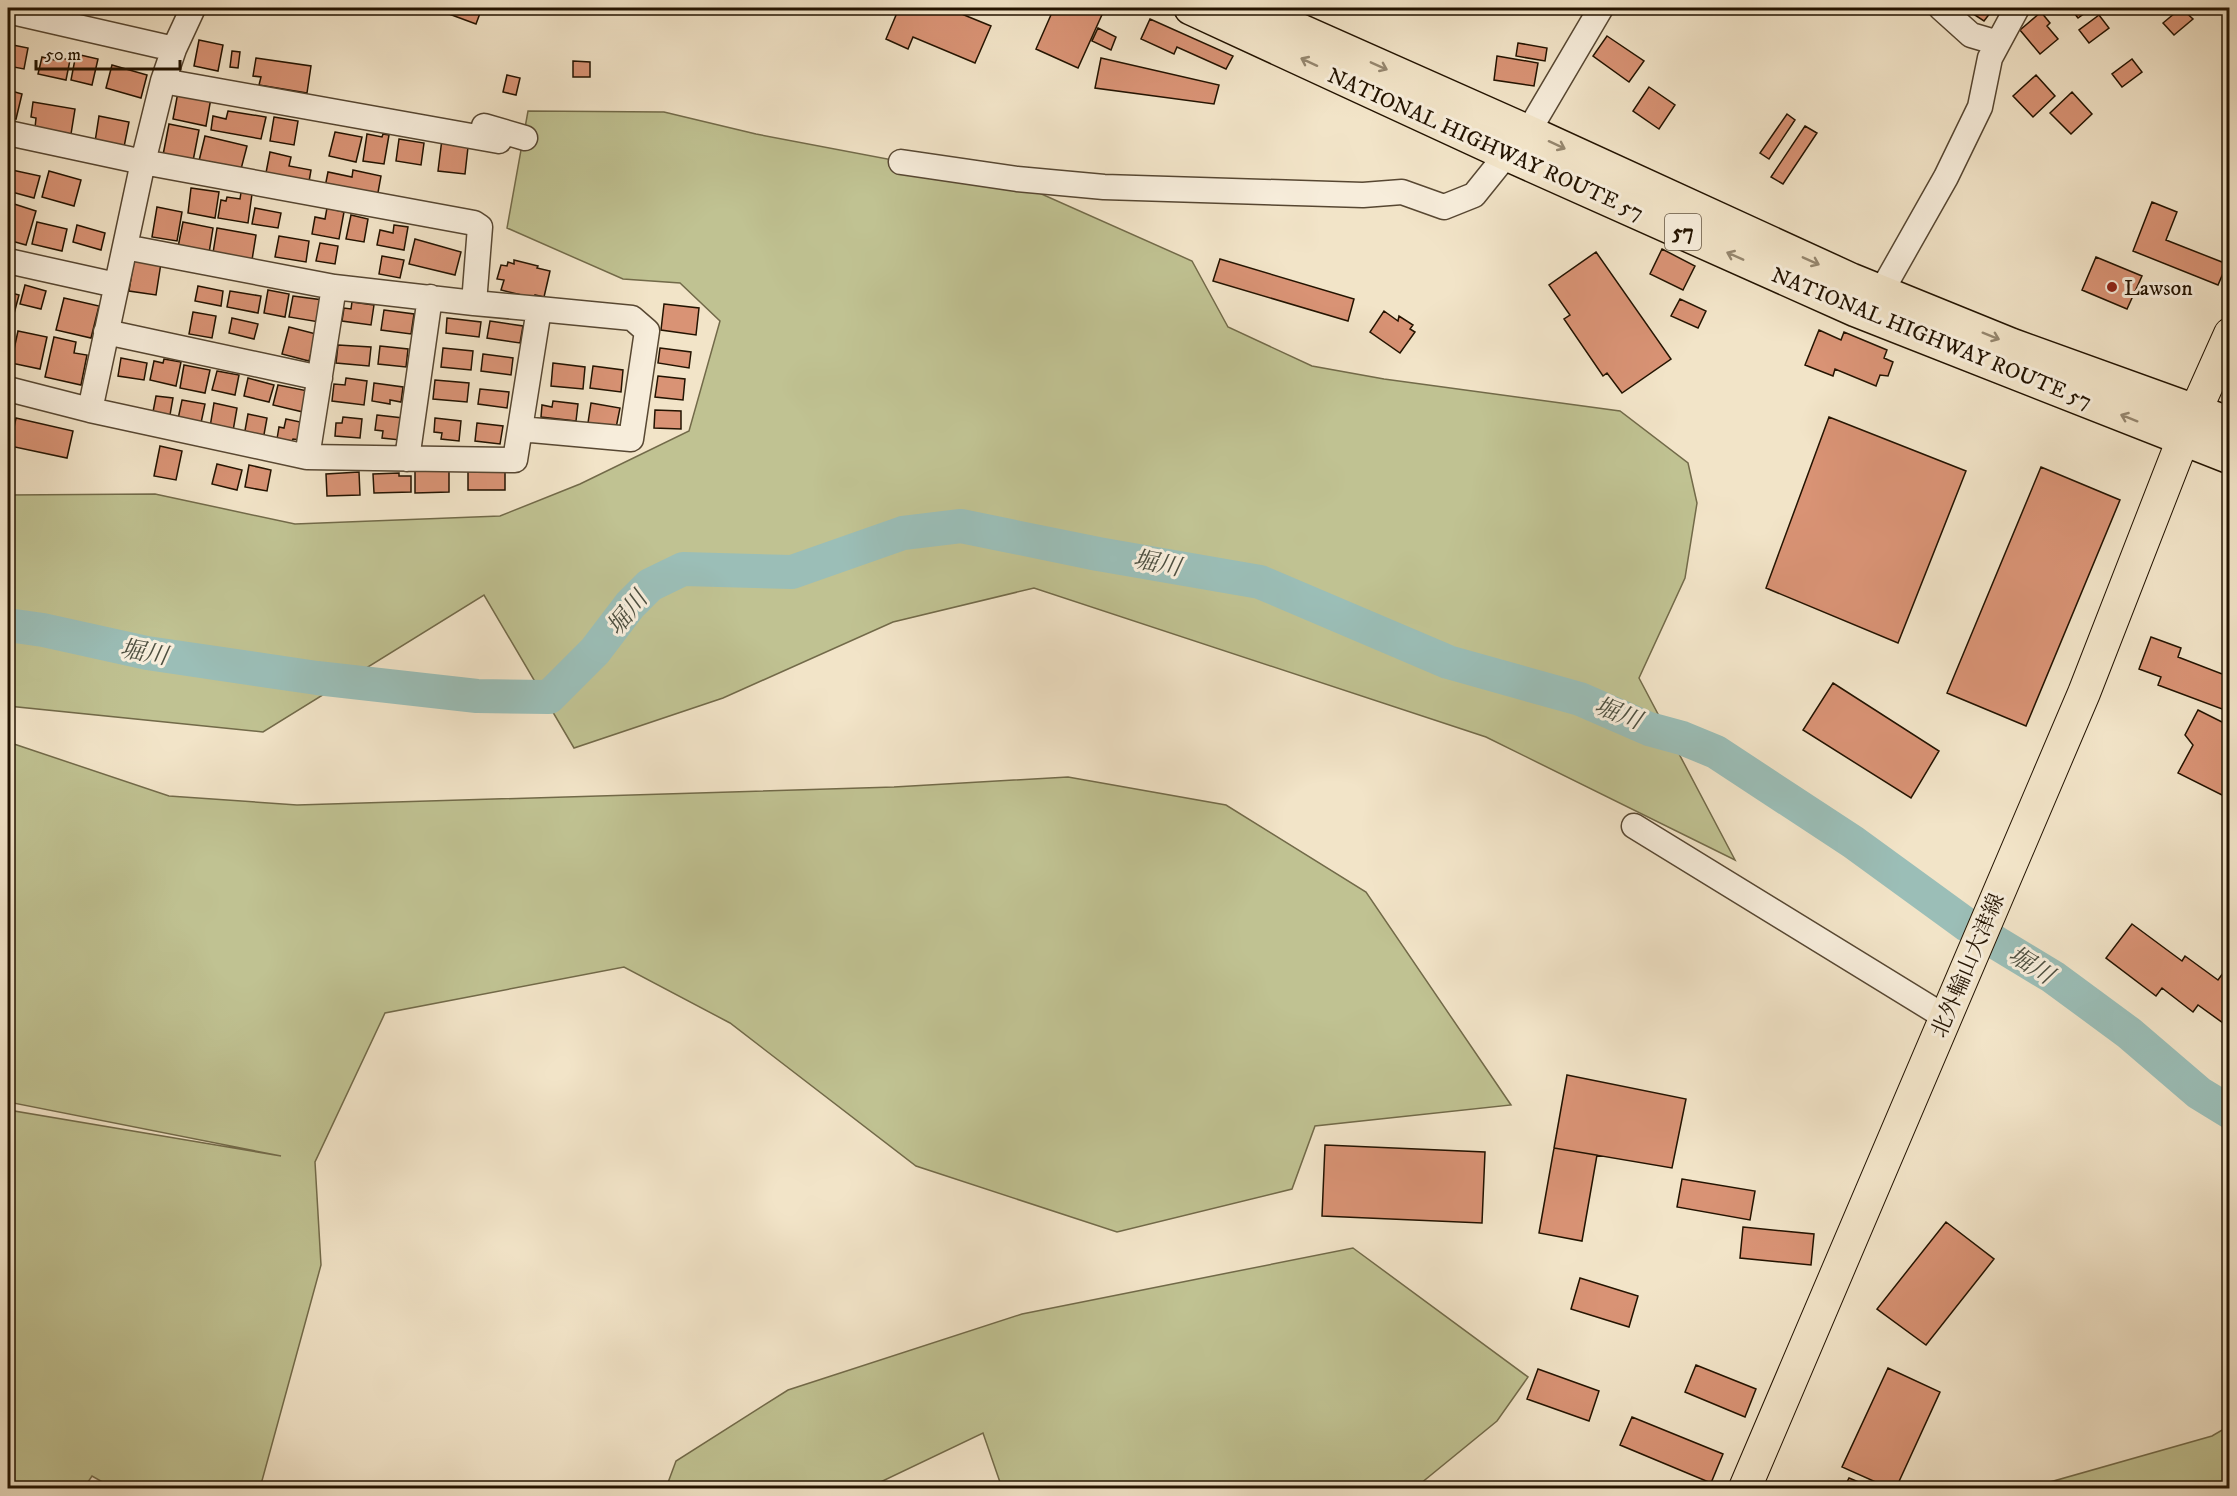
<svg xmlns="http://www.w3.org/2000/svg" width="2237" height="1496" font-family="'IM FELL DW Pica','Noto Serif JP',serif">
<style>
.green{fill:#c0c292;stroke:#726a49;stroke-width:1.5}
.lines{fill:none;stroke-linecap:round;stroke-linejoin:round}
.river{stroke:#9bbeb7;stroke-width:34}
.building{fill:#d99375;stroke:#231300;stroke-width:1.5}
.minor-casing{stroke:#574732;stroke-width:27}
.major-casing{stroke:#231300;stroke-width:34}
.highway-casing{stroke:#231300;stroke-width:36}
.minor{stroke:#f7eddb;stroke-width:24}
.major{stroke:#f2e4c8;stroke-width:32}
.highway{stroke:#f2e4c8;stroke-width:33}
.oneway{stroke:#95866e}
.poi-dot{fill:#8f2418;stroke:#f7eddb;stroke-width:2}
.labels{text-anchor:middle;stroke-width:6;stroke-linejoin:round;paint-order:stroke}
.shield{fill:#f7eddb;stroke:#635442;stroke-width:1.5}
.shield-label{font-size:21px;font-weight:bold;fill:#231300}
.street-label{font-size:22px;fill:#231300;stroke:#f7eddb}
.poi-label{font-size:22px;fill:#231300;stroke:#f7eddb;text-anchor:start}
.water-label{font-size:24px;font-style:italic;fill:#4d4f40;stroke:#f7eddb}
</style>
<rect width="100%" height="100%" fill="#f2e4c8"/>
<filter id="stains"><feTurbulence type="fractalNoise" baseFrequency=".00333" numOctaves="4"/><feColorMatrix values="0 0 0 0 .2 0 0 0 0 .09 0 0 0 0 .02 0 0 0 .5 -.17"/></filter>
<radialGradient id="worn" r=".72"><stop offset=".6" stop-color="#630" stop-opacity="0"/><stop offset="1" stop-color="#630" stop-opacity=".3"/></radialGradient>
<path class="green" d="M528 111 664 112 756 134 1019 184 1192 261 1228 327 1312 366 1384 379 1620 411 1688 463 1697 503 1685 578 1639 678 1735 860 1486 737 1034 588 893 622 723 698 574 748 484 595 263 732 8 706V495L155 494 295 524 500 516 580 484 689 431 720 321 680 283 623 279 507 228Z
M8 742 169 796 297 805 894 787 1068 777 1226 805 1366 892 1511 1105 1315 1126 1292 1189 1117 1232 916 1166 730 1023 624 967 385 1013 315 1162 321 1265 260 1488H113L92 1476 84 1488H8V1110L281 1156 8 1102Z
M1353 1248 1528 1377 1497 1421 1415 1488H1002L983 1433 868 1488H666L676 1461 788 1390 1022 1314Z
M2229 1426V1488H2029L2212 1436Z"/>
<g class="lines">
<path class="river" d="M8 625 43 630 147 653 317 678 477 696 549 697 595 651 630 605 650 585 683 569 792 572 903 533 961 526 1098 554 1260 582 1448 662 1580 699 1649 729 1682 738 1716 752 1853 842 1967 925 2053 977 2129 1033 2199 1093 2230 1112"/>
</g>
<path class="building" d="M451 8H482L476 24 449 14Z
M873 8H890L888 13Z
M899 8H947L991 26 975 63 913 37 908 49 886 39Z
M1054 8H1105L1078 68 1036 49Z
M1964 8H1994L1984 21Z
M2070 8H2092L2078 18Z
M2181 8 2193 19 2174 35 2163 23Z
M2041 12 2050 23 2047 26 2058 39 2040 54 2020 30Z
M2099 15 2109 28 2089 43 2079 30Z
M1150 19 1233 56 1226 69 1177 47 1174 54 1141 39Z
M1098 28 1116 37 1111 50 1092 41Z
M1607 36 1644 61 1629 82 1593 56Z
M199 40 223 45 218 71 194 66Z
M1518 43 1547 48 1545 61 1516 56Z
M8 44 28 48 24 69 8 66Z
M232 51 240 52 238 68 230 67Z
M76 54 98 59 92 85 71 80Z
M1497 56 1538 63 1534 86 1494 80Z
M42 57 55 60 56 57 70 60 66 80 38 74Z
M256 58 311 66 307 93 259 85 261 77 253 76Z
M1101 58 1219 85 1214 104 1095 88Z
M2132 59 2142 72 2122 87 2112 74Z
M573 61 590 62V77H573Z
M112 65 147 75 141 98 106 88Z
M507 75 520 78 516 95 503 92Z
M2036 75 2055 96 2033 117 2013 96Z
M1649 87 1675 105 1659 129 1633 111Z
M8 90 22 94 16 119 8 117Z
M178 92 211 98 206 126 173 119Z
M2072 92 2092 114 2071 134 2050 113Z
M33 102 75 109 71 134 35 128 36 118 31 117Z
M228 111 266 117 261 139 211 130 213 116 226 119Z
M1787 114 1795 120 1769 159 1760 153Z
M99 116 129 122 124 147 95 142Z
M274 117 298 121 294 145 270 141Z
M169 124 199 130 193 161 163 155Z
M1805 126 1817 133 1783 184 1771 177Z
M335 132 362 137 356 162 329 156Z
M367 134 382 137 383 134 389 135 384 164 363 161Z
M205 136 247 146 240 173 198 165Z
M399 139 424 143 421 165 396 161Z
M442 139 468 147 465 174 438 171Z
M270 152 291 157 289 166 311 170 308 187 265 178Z
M12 170 40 176 34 198 8 191Z
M353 170 381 176 377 198 325 187 328 172 352 177Z
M49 171 81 180 74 206 42 197Z
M242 186 253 187 248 223 218 218 221 200 226 201 227 197 240 199Z
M191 188 219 192 215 218 188 213Z
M8 202 36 211 26 245 8 240Z
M2152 202 2177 212 2166 240 2227 264 2218 285 2133 251Z
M157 207 182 212 177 241 152 237Z
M255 208 281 213 278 228 252 224Z
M327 208 344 212 339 239 312 234 315 217 325 219Z
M351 215 368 219 364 242 346 239Z
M37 222 67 229 62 251 32 244Z
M183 222 213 228 209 253 178 247Z
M77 225 105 233 101 250 73 242Z
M394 225 408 227 404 250 377 245 380 230 393 233Z
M217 228 256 235 252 260 213 253Z
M279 236 309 241 306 262 275 257Z
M415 239 461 252 455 275 409 264Z
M320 243 338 246 335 264 316 261Z
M1662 249 1695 266 1683 290 1650 274Z
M1596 252 1671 359 1622 393 1607 373 1603 376 1564 319 1570 315 1549 285Z
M382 256 404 260 400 278 379 274Z
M2096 257 2142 276 2127 309 2082 290Z
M134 259 161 263 156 295 129 291Z
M1220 259 1354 299 1348 321 1213 281Z
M514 260 538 266 537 268 550 271 544 297 535 295 534 298 501 290 504 280 497 279 501 265 507 266 508 262 514 264Z
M25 285 46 291 41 309 20 304Z
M198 286 223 291 221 306 195 301Z
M268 290 289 294 285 317 264 313Z
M230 291 261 296 258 313 227 307Z
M8 292 19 295 11 325 8 324Z
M293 296 323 300 319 322 289 317Z
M64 298 99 306 91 338 56 330Z
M1680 299 1706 311 1698 328 1671 316Z
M352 302 374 305 371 325 342 321 344 308 351 309Z
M664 304 699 308 696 335 661 330Z
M384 310 414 314 411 334 381 330Z
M1384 311 1398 321 1399 316 1413 325 1410 329 1415 332 1400 353 1370 332Z
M193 312 216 316 212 338 189 334Z
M232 318 258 324 254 339 229 333Z
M447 318 481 322 479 337 446 333Z
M490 321 523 326 520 343 487 338Z
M289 327 316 334 309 361 282 354Z
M1819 330 1841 340 1844 332 1887 350 1884 358 1893 362 1888 376 1880 375 1876 386 1835 369 1833 376 1805 365Z
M18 331 47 337 40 369 11 363Z
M54 337 76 342 74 353 87 355 81 385 45 377Z
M8 340 12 341 8 359Z
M338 345 371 347 369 366 336 363Z
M380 346 408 349 406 367 378 364Z
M443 348 473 351 471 370 441 367Z
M660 348 691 352 689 368 658 363Z
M483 354 513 358 511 375 481 371Z
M121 358 147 363 144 380 118 376Z
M164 359 181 362 176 386 150 380 154 361 163 363Z
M553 363 585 367 583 389 551 386Z
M184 365 210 370 205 393 180 388Z
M593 366 623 370 621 392 590 388Z
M217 371 239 375 235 395 212 390Z
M658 376 685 379 683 400 655 397Z
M248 378 274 385 269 402 244 396Z
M346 378 367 381 364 405 332 401 334 384 345 385Z
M435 380 469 383 467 402 433 399Z
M374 383 403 387 401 402 390 400V404L372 401Z
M278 385 308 391 303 412 273 405Z
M480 389 509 392 507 408 478 404Z
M156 396 173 398 170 415 153 412Z
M182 400 205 404 201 423 178 419Z
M553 401 578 404 576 421 541 417 542 405 552 407Z
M214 403 237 408 233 431 210 427Z
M591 403 620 408 616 428 588 423Z
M655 410 681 411V429L654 428Z
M248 414 267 418 263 440 244 436Z
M377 415 403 418 400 440 382 438 383 431 375 430Z
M343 417 362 419 360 438 335 436 336 423H342Z
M1829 417 1966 471 1898 643 1766 588Z
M16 418 73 431 67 458 10 446Z
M435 418 461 421 459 441 441 439 442 433 434 432Z
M286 419 305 423 301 440 293 439 292 441 277 439 279 427 284 428Z
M477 423 503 426 500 444 475 441Z
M160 446 182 451 176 480 154 476Z
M217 464 242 470 237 490 212 484Z
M249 465 271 470 267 491 245 487Z
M415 467H449V492L415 493Z
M2041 467 2120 500 2026 726 1947 693Z
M468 469 505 470V490H468Z
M359 472 360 495 327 496 326 474Z
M399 473V476H411V492L374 493 373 474Z
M2151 637 2181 648 2178 657 2230 677V712L2158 685 2161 677 2139 669Z
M1833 683 1939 751 1911 798 1803 730Z
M2198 710 2230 726V799L2178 773 2193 745 2185 735Z
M2132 924 2182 961 2185 956 2218 980 2223 973 2230 979V1028L2198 1005 2193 1012 2162 988 2156 996 2106 958Z
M1567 1075 1686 1099 1672 1168 1554 1148Z
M1325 1145 1485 1152 1482 1223 1322 1216Z
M1554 1148 1597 1155 1582 1241 1539 1233Z
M1682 1179 1755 1191 1750 1220 1677 1207Z
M1946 1222 1994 1259 1926 1345 1877 1309Z
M1743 1227 1814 1234 1811 1265 1740 1258Z
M1580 1278 1638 1296 1629 1327 1571 1309Z
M1696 1365 1756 1389 1745 1417 1685 1392Z
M1888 1368 1940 1392 1896 1488H1889L1842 1467Z
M1538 1369 1599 1391 1589 1421 1527 1399Z
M1632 1417 1723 1454 1711 1483 1620 1445Z
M1849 1478 1873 1488H1844Z
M1621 1483 1634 1488H1618Z"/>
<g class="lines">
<defs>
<path id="minor" d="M1941 8 1971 35 1998 43
M8 11 174 49
M163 81 499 141
M484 126 525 138
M8 133 143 162 474 223 480 227 474 303 334 287 307 457 90 410 8 389
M901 162 1017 179 1104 187 1363 195 1402 192 1444 207 1474 195 1507 154 1528 132 1601 8
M125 247 334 287
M8 261 116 285
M1881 292 1946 177 1980 107 1990 58 2017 8
M106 332 320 378
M90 410 143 162 163 81 174 49 193 8
M520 429 631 439 647 331 632 318 539 309
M307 457 515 460 539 309 474 303
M407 459 430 297
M1634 826 1945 1017"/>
<path id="major" d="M1745 1488 2084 693 2183 439 2230 334"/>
<path id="highway" d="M1191 8 1507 154 1856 310 2230 457
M1249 8 1528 132 1851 280 2011 345 2230 424"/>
</defs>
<use href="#minor" class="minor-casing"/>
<use href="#major" class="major-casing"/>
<use href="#highway" class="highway-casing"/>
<use href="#minor" class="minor"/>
<use href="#major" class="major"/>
<use href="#highway" class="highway"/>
</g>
<defs><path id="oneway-shaft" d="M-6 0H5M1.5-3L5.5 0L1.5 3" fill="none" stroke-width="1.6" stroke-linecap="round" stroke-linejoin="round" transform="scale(1.5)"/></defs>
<g class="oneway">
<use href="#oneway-shaft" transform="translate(1309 62) rotate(-155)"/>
<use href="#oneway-shaft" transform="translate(1379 66) rotate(24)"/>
<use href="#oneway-shaft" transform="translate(1557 145) rotate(25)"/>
<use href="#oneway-shaft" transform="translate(1735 256) rotate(-156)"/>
<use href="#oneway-shaft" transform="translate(1811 261) rotate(24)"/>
<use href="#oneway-shaft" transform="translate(1991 336) rotate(22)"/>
<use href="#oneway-shaft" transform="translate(2129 418) rotate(-158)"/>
</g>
<circle class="poi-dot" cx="2112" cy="287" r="6"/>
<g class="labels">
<rect class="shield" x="1665" y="214" width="36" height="36" rx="4.5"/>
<g class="shield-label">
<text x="1683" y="239">57</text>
</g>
<g class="street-label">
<text transform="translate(1486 143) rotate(24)" y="8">NATIONAL HIGHWAY ROUTE 57</text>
<text transform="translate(1932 337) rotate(22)" y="8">NATIONAL HIGHWAY ROUTE 57</text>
<text transform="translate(1967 965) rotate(-67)" y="8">北外輪山大津線</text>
</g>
<g class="poi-label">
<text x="2124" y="295">Lawson</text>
</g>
<g class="water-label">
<text transform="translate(1157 563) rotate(11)" y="8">堀川</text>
<text transform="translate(627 613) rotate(-51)" y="8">堀川</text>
<text transform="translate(144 652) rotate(10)" y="8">堀川</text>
<text transform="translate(1618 713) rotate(21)" y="8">堀川</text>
<text transform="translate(2031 965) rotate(32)" y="8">堀川</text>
</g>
</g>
<rect width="2237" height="1496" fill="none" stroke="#f2e4c8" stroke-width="30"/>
<rect x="9" y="9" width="2219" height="1478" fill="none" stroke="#231300" stroke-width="3"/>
<rect x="15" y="15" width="2207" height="1466" fill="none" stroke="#231300" stroke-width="1.5"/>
<path d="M36 60v9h144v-9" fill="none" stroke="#231300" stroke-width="3"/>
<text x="45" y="60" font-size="18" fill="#231300" stroke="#f7eddb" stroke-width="4.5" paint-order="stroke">50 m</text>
<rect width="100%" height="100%" filter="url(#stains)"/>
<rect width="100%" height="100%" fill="url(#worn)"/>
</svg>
